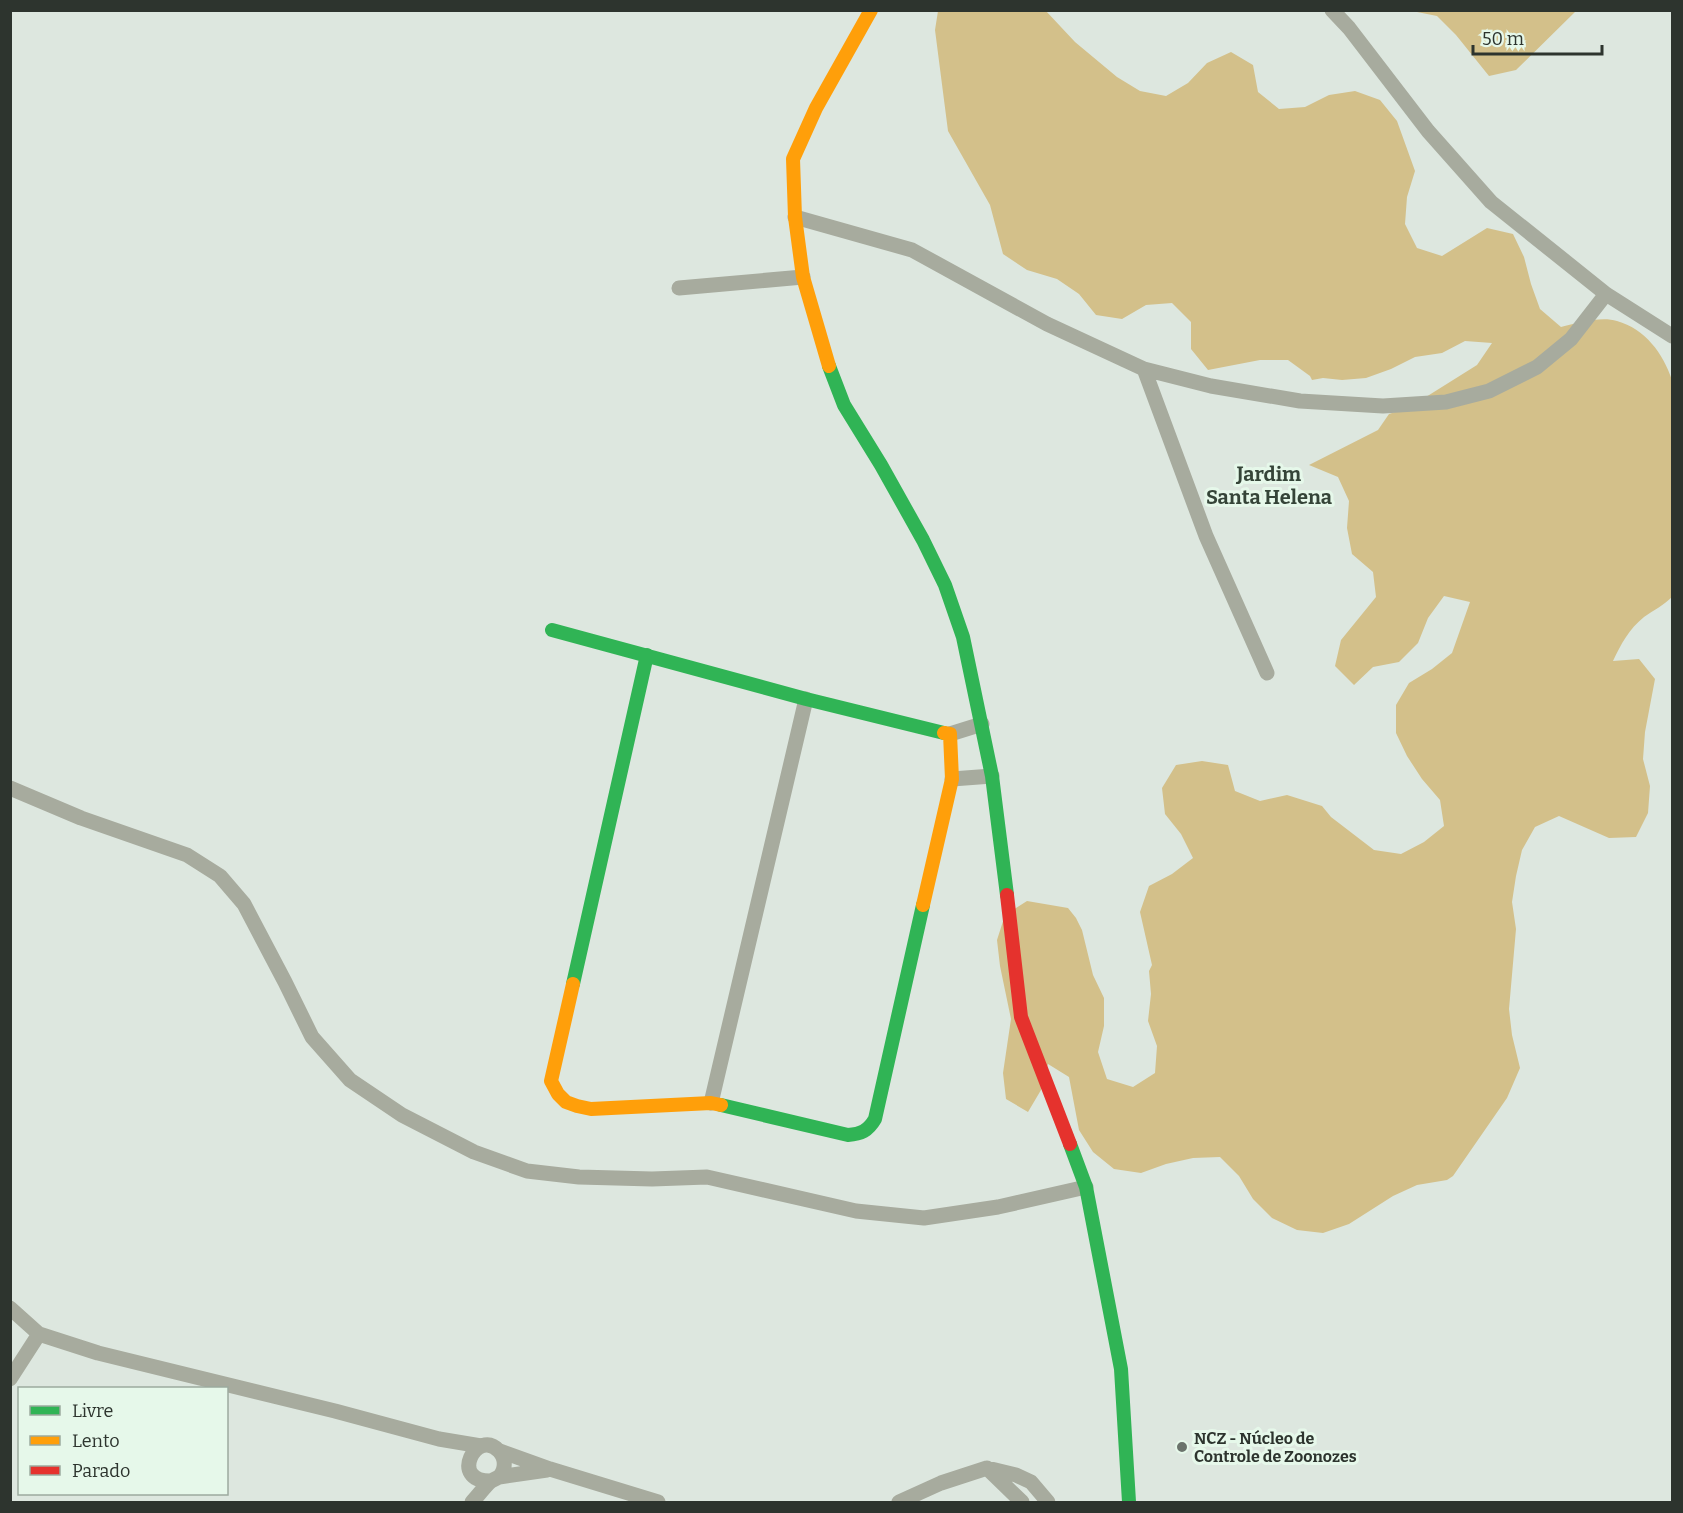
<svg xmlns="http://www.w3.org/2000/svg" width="1683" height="1513" font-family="Bitter,serif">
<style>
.forest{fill:#d3c08a}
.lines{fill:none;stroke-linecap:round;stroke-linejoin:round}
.street{stroke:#a7ab9e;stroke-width:15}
.fast{stroke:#30b455;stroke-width:14}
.slow{stroke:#ff9f0a;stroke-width:14}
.jam{stroke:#e5322d;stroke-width:14}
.poi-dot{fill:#6b736c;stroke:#e6f8ea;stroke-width:2}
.labels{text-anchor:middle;stroke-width:6;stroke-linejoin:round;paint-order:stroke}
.poi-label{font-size:16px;font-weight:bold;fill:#2d342e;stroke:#e6f8ea;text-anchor:start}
.quarter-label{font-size:20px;font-weight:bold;fill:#354438;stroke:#e6f8ea}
</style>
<rect width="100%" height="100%" fill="#dde7df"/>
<path class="forest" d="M938 11H1046L1075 42 1117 77 1140 91 1166 96 1188 83 1207 63 1231 52 1253 65 1258 92 1279 109 1305 107 1329 95 1355 91 1380 100 1397 121 1415 171 1407 197 1405 224 1417 248 1442 256 1487 228 1513 234 1524 257 1531 284 1540 309 1561 327C1577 323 1601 316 1617 321 1645 329 1663 353 1672 380V597C1664 605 1654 610 1644 617 1629 629 1621 644 1613 661L1639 659 1655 679 1645 732 1643 759 1650 786 1648 813 1636 837 1609 838 1559 816 1535 827 1522 850 1516 876 1512 902 1516 929 1509 1009 1512 1035 1520 1068 1507 1098 1453 1176 1447 1180 1417 1185 1393 1196 1349 1224 1323 1233 1297 1230 1272 1218 1253 1199 1239 1176 1220 1157 1193 1158 1166 1164 1141 1173 1114 1169 1093 1152 1079 1130 1069 1077 1048 1064 1041 1090 1028 1112 1006 1099 1003 1073 1011 1019 1000 966 997 940 1005 915 1027 901 1068 908 1076 918 1082 930 1093 975 1104 998V1026L1098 1052 1107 1079 1133 1087 1155 1073 1157 1046 1148 1021 1151 994 1149 971 1152 965 1140 912 1149 886 1172 874 1193 858 1181 834 1165 814 1162 788 1176 765 1202 761 1228 765 1235 791 1260 801 1287 795 1322 806 1331 817 1374 850 1401 854 1424 842 1444 826 1440 800 1422 779 1407 756 1396 733V705L1409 683 1432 669 1452 653 1470 602 1444 596 1428 618 1418 643 1399 662 1373 667 1354 685 1335 666 1341 640 1376 597 1373 572 1352 554 1347 528 1349 501 1338 477 1309 465 1378 430 1389 414 1410 407 1477 365 1492 343 1465 341 1442 353 1415 357 1391 369 1366 378 1342 380 1323 378 1312 380 1310 376 1288 360H1260L1208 370 1191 349V322L1172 303 1146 305 1122 319 1096 315 1079 294 1057 279 1027 270 1003 254 990 205 948 131 935 30Z
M1412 11H1576L1516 70 1489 76 1456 35 1437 16Z"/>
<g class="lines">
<path class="street" d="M1332 10 1349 28 1428 131 1491 202 1606 294 1672 336
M795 217 912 250 1047 324 1144 369 1211 386 1300 401 1383 406 1446 402 1489 391 1537 367 1571 339 1606 294
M679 288 803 277
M1144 369 1206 536 1267 673
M950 734 982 724
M952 779 992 776
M10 788 81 818 187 855 220 876 244 904 285 982 312 1037 350 1080 402 1115 474 1152 527 1171 579 1177 652 1179 707 1177 856 1211 924 1218 998 1207 1086 1187
M711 1103 806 699
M10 1308 39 1334 98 1353 335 1411 439 1439 481 1446
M10 1379 39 1334
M500 1451 550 1469 658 1502
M987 1468 1022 1502
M499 1477 547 1470
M472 1502C478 1496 484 1487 491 1481 491 1481 499 1477 499 1477 506 1470 506 1458 499 1451 477 1427 448 1482 491 1481
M899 1502 941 1483 987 1468 1016 1475 1031 1482 1048 1502"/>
<path class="fast" d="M829 366 844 405 881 465 923 540 945 585 963 637 992 776 1007 895
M552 630 806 699 944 733
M573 984 647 655
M721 1105 848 1135C861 1134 868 1131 875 1119L923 905
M1070 1144 1086 1187 1121 1369 1129 1502"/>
<path class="slow" d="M829 366 803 277 795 217 793 159 816 108 871 10
M923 905 952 779 950 734 944 733
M573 984 551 1081 558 1094 566 1102 577 1106 591 1109 711 1103 721 1105"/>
<path class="jam" d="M1007 895 1021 1017 1070 1144"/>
</g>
<circle class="poi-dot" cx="1182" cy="1447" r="6"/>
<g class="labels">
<g class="poi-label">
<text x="1194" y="1444">NCZ - Núcleo de<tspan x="1194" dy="18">Controle de Zoonozes</tspan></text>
</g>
<g class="quarter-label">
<text x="1269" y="481">Jardim<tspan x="1269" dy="23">Santa Helena</tspan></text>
</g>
</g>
<rect width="1683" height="1513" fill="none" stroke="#2d342e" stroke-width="24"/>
<rect x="18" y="1387" width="210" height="108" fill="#e6f8ea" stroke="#9caa9f" stroke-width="1.5"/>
<rect x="30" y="1406" width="30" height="9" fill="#30b455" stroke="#9caa9f" stroke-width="1.5"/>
<text x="72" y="1417" font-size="18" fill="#2d342e">Livre</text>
<rect x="30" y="1436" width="30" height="9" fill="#ff9f0a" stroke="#9caa9f" stroke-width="1.5"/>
<text x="72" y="1447" font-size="18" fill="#2d342e">Lento</text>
<rect x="30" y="1466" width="30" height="9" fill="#e5322d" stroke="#9caa9f" stroke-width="1.5"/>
<text x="72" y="1477" font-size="18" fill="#2d342e">Parado</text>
<path d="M1473 45v9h129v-9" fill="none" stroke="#2d342e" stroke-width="3"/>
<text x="1482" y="45" font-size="18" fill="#2d342e" stroke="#e6f8ea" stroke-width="4.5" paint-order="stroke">50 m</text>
</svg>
